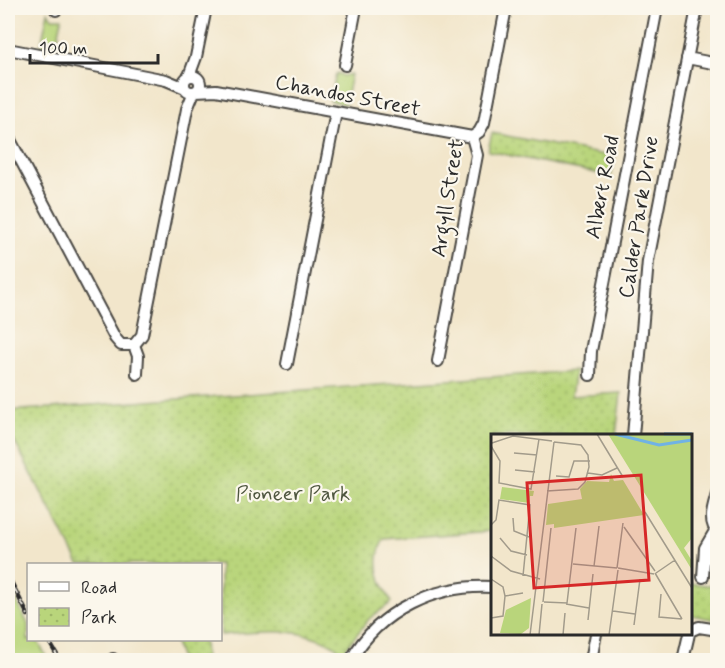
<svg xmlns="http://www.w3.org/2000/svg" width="725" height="668" font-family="Mynerve,sans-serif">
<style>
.green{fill:#b9d57b;stroke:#728053;stroke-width:1.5}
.park{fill:url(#park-dots);stroke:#728053;stroke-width:1.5}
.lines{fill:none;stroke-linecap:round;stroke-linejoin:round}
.minor-casing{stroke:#494743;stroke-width:14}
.minor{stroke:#fff;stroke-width:10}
.rail-casing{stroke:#2b2b2b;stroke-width:4.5}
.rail{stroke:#fbf7ec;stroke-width:2;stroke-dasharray:7;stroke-linecap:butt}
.labels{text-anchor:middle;stroke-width:4.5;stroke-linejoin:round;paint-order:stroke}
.street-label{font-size:21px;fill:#2b2b2b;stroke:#fbf7ec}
.park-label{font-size:21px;fill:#4e563f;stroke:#fbf7ec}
.inset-river{fill:none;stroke:#70b2e5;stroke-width:3}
.inset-road{fill:none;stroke:#a29b8b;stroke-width:1.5}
.view{fill:#d62828;fill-opacity:0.15;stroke:#d62828;stroke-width:3}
.inset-edge{fill:none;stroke:#2b2b2b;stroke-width:3}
</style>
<defs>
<pattern id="park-dots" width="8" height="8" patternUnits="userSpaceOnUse" patternTransform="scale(1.5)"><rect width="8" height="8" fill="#b9d57b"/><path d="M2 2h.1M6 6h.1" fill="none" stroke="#9fb76a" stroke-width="1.8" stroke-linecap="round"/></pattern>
</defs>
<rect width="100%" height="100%" fill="#fbf7ec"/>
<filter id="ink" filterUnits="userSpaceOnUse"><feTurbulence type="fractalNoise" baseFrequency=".0167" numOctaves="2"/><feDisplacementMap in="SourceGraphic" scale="12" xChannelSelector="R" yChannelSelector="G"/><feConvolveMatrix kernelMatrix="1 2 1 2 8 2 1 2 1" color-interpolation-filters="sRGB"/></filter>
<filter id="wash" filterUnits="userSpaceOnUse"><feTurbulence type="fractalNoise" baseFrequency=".008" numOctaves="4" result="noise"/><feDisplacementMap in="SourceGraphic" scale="24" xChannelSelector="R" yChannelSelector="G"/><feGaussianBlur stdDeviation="1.35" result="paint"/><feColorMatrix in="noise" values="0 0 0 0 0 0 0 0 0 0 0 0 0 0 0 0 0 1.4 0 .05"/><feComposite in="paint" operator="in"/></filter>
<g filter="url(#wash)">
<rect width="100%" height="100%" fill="#f2e6cb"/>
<path class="green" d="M48 12 52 18H62L56 48 41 45Z
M338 73 343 76 351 74 345 104 330 101 336 74Z
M8 584 28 624V640H37L48 660H8Z"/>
<path class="park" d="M492 133 615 157 611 176 488 151Z
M575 371 571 396 621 393 616 435 492 436V531L384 539C372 560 379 583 392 602L369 619 343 652C308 624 262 632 221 635L220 564H79L8 429V411Z
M717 538V620L691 615 690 583 715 586 708 562 710 544Z
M174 640H204L205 660H181Z"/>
</g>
<g filter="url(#ink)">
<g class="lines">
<defs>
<path id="minor" d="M56 10V8
M8 49 166 80 185 88
M687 58 718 64
M345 65 356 8
M189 76 196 57 206 8
M184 84a8 8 0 1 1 16 0a8 8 0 1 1-16 0Z
M196 91 216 90 472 137
M8 136 115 338 121 345H134
M472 137 479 132 484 123 506 8
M134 345 142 335 187 109 194 92
M134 345 138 356 137 374
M438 361 477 155 472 137
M287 364 336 112
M590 375 591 351 657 8
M633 436 648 261 697 8
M718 490C715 504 706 521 718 532
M703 577 705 548 715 531
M690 631 699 627 718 630
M113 659 114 660
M351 660C379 610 436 584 492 587
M591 660 596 634
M683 660 689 634"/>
</defs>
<use href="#minor" class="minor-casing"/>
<use href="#minor" class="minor"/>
<defs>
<path id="rail" d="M8 576 28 615
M48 640 60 660"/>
</defs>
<use href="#rail" class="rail-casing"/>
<use href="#rail" class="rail"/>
</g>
</g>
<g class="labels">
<g class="street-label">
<text transform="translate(348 95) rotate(11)" y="7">Chandos Street</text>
<text transform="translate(602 187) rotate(-79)" y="7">Albert Road</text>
<text transform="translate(447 198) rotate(-81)" y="7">Argyll Street</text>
<text transform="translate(638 217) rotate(-81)" y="7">Calder Park Drive</text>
</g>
<g class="park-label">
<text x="293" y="500">Pioneer Park</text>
</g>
</g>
<g transform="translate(491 434)">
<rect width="201" height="201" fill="#f2e6cb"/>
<path d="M117 0H201V104L193 114 201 127V136Z" fill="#b9d57b"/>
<path d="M120 40 123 47 132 46 153 81 63 94V90L55 91 57 70 91 65 89 55 96 47 118 48ZM11 53 43 57 42 62H39L38 69 9 65ZM40 164 38 194 30 200 9 199 15 176Z" fill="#b9d57b"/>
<path class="inset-river" d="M124 0 168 11 201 6M173 0H201"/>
<path class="inset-road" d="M106 0 132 43M1 9 22 2 61 7M0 12 9 27 8 49 40 55 48 5M23 19 46 21M24 36 44 38M97 39 111 41 126 34M65 42 78 43 83 27H99M56 57 87 55 94 48 98 33 97 21 90 11 63 8M154 78 201 154M22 84 23 97 38 103M0 91 5 86 8 66 39 71 32 142M133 93 164 137M9 104 20 117 36 121M0 122 20 137 49 145M82 130 126 134M103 132 108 92M126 134 132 89M127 134 163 140M164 139 191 185M165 139 184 126M0 145 12 153 14 162 12 182 0 184M170 160 168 183 191 185M14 162 32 159M52 168 60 94M53 168 76 169 85 94M75 170 98 174M122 177 144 180M97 186 102 140M143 191 149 145M39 201 63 8M48 201 51 170M72 201 74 179M118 201 127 136"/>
<path class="view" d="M150 41 158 146 43 154 36 49Z"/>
<rect width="201" height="201" class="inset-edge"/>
</g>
<rect width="725" height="668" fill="none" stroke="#fbf7ec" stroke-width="30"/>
<rect x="27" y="563" width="195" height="78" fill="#fbf7ec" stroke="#a8a59f" stroke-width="1.5"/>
<rect x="39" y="582" width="30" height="9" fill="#ffffff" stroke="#a8a59f" stroke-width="1.5"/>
<text x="81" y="593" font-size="18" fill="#2b2b2b">Road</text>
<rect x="39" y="608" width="30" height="18" fill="url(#park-dots)" stroke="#a8a59f" stroke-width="1.5"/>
<text x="81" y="623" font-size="18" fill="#2b2b2b">Park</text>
<path d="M30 54v9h128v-9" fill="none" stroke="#2b2b2b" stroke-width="3"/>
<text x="39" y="54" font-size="18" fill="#2b2b2b" stroke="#fbf7ec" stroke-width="4.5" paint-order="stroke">100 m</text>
</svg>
